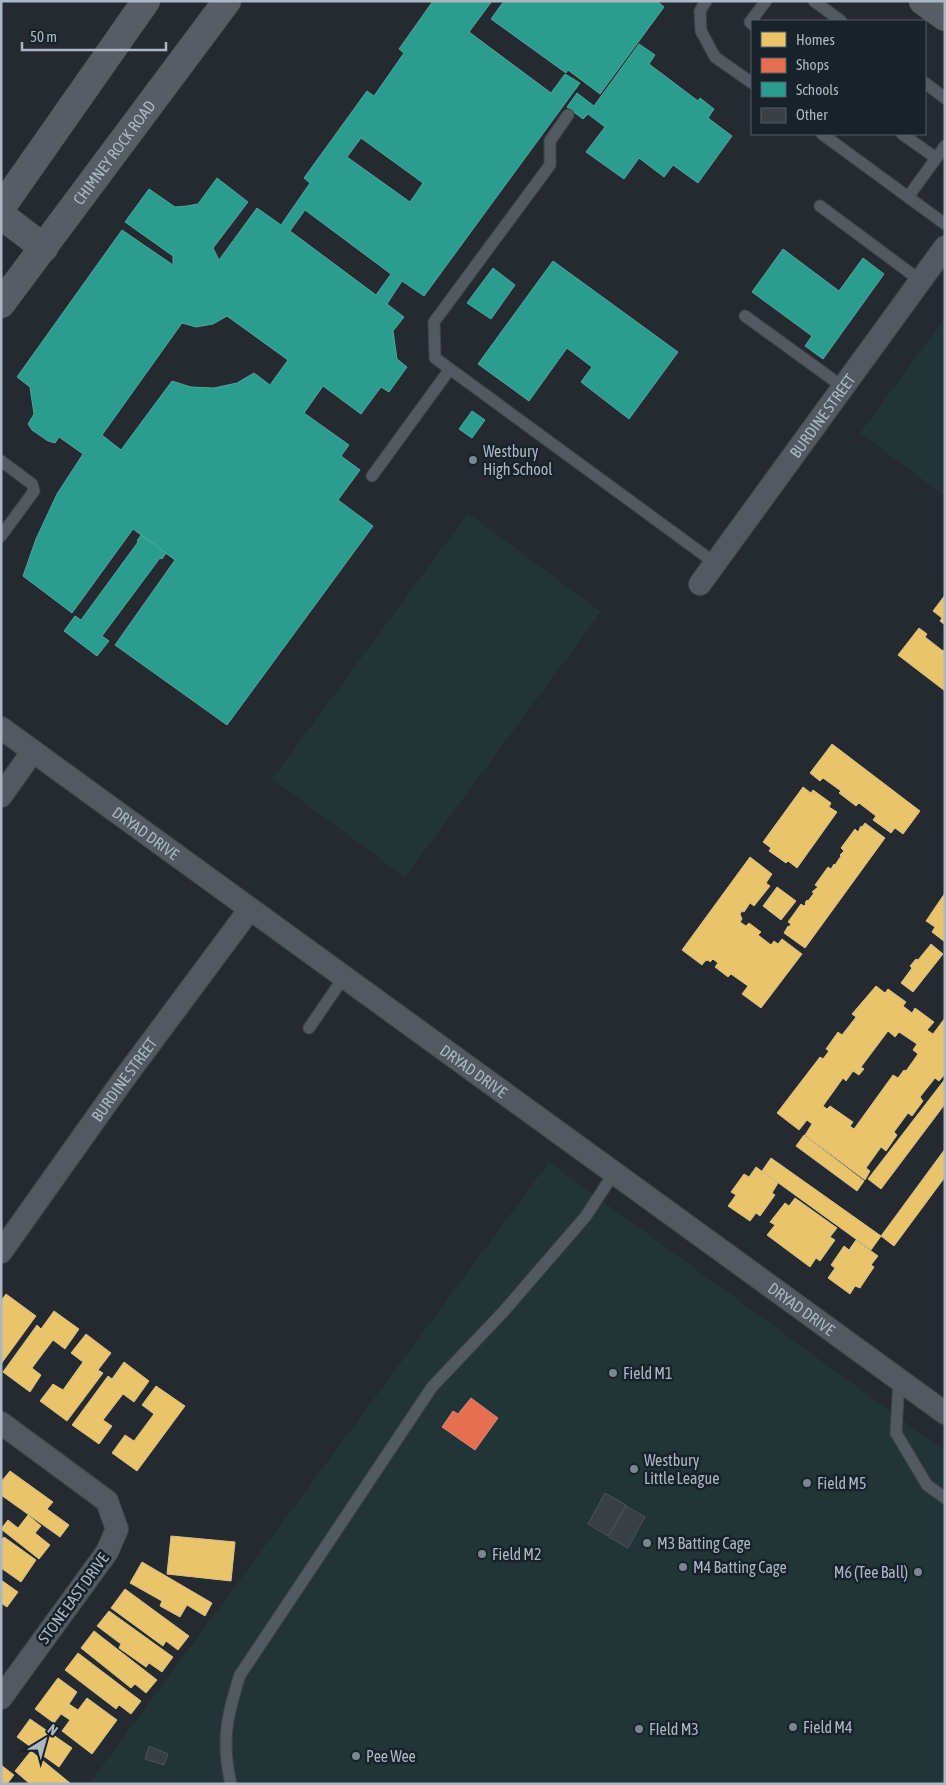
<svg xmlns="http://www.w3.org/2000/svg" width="946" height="1785" font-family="'Asap Condensed',sans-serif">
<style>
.green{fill:#213536}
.homes{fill:#e9c46a;stroke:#d6c085;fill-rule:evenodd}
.shops{fill:#e76f51;stroke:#d58574}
.schools{fill:#2a9d8f;stroke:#51a59f;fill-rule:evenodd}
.building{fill:#393f44;stroke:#4b5259}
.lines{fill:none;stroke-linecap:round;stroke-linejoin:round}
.lane-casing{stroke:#40454a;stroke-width:13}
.street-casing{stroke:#40454a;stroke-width:24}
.secondary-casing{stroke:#40454a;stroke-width:29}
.lane{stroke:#525960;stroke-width:11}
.street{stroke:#525960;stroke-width:22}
.secondary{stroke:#575d64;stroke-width:28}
.poi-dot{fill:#7c8690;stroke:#17222b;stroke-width:2}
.labels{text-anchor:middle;stroke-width:5;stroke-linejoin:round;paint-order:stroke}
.street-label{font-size:16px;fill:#abb8c4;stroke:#17222b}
.poi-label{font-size:16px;fill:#abb8c4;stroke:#17222b;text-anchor:start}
</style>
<rect width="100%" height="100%" fill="#242a30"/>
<path class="green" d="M945 318V496L860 433Z
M468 513 601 612 405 877 272 779Z
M549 1162 945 1451V1784H89Z"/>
<path class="homes" d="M945 595V625L940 621 942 618 933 611Z
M919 628 927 634 925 637 943 651 945 649V691L898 655Z
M832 744 920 811 903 834 895 828 891 833 873 820 876 816 859 803 856 806 839 793 841 791 823 778 820 781 810 773Z
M803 787 811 793 813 790 831 803 829 807 837 812 797 868 788 861 786 863 769 851 771 848 763 842Z
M865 823 885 838 805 948 784 933 788 926 789 927 791 924 788 922 801 904 804 906 806 904 805 903 807 900 808 901 814 893 812 892 818 887 815 885 828 867 831 869 834 864 835 865 841 856 840 855 844 851 841 848 855 829 858 832 861 826 862 827Z
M750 857 772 874 766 883 770 886 754 906 750 903 744 912 742 911 740 914 742 919 740 922 746 926 749 923 761 932 758 935 771 945 774 941 778 944 782 939 802 954 761 1008 742 994 748 986 731 974 728 977 715 967 718 963 713 959 710 962 708 960 705 961 702 965 682 950Z
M777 887 796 901 781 920 763 906Z
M945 893V942L932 932 935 927 926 921Z
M931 944 943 954 913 992 901 983 912 968 910 966 916 959 918 960Z
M876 986 885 993 888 989 906 1002 903 1006 912 1013 915 1008 934 1022 927 1030 933 1034 945 1018V1074L939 1081 935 1078 920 1097 923 1101 912 1116 908 1113 894 1132 897 1135 886 1151 881 1147 866 1168 870 1171 865 1180 805 1135 812 1124 807 1120 799 1130 777 1113 820 1057 823 1059 829 1051 826 1049 838 1032 842 1035 856 1017 852 1014ZM888 1031 895 1037 899 1032 917 1044 913 1050 918 1054 906 1071 904 1070 898 1078 893 1075 854 1129 850 1126 853 1122 830 1106 827 1109 823 1106 843 1078 846 1081 853 1071 859 1075 864 1069 861 1067Z
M945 1079V1104L881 1189 868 1179Z
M804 1135 864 1181 857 1191 796 1146Z
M945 1149V1177L894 1246 881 1236Z
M771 1158 881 1236 871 1250 762 1171Z
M756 1167 778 1183 772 1193 775 1195 760 1216 756 1213 750 1221 728 1206 736 1195 731 1192 744 1174 749 1177Z
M795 1198 837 1228 830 1237 835 1240 820 1261 816 1258 810 1267 767 1235 775 1225 770 1222 785 1203 789 1206Z
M856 1240 878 1256 871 1265 874 1267 860 1288 855 1286 850 1294 828 1278 835 1268 831 1265 844 1246 849 1250Z
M6 1294 36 1316 1 1364V1301Z
M54 1311 79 1329 65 1349 53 1340 32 1368 41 1375 30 1392 3 1372 37 1325 41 1329Z
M86 1334 111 1353 98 1370 103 1373 67 1421 40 1401 53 1384 63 1390 83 1362 71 1353Z
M124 1362 149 1381 134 1402 123 1394 103 1420 112 1426 99 1444 72 1425 108 1376 112 1379Z
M156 1386 185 1406 137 1471 112 1453 125 1435 134 1441 154 1414 142 1405Z
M10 1471 53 1502 47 1509 69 1525 60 1537 1 1495V1482Z
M28 1515 41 1526 35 1533 50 1545 39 1559 1 1529 8 1520 18 1528Z
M171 1536 235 1542 231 1581 167 1574Z
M4 1537 36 1560 21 1582 1 1568V1540Z
M142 1562 212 1603 205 1616 187 1605 180 1617 160 1606 162 1601 130 1583Z
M1 1580 18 1592 7 1607 1 1603Z
M125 1589 189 1636 178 1650 166 1641 163 1646 111 1608Z
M109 1611 173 1657 162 1672 149 1663 146 1667 119 1648 121 1644 97 1626Z
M94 1631 157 1680 146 1693 135 1684 131 1688 81 1648Z
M78 1653 141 1701 131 1714 119 1705 116 1709 65 1670Z
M58 1678 77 1692 69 1704 78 1710 87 1698 117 1720 92 1754 62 1731 70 1720 61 1714 54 1723 35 1709Z
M30 1719 72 1748 59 1767 17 1737Z
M31 1751 70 1783 69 1784H30L15 1771Z
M1 1765 14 1775 7 1784H1Z"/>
<path class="shops" d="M471 1398 498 1418 475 1450 442 1427 453 1411 458 1414Z"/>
<path class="schools" d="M433 1H492L469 32 551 93 565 74 580 83 424 296 402 281 387 304 404 317 393 331 397 359 407 367 389 392 381 387 361 414 323 386 304 413 349 445 341 456 360 470 338 500 373 526 227 725 115 645 175 560 133 529 72 613 23 576 36 539 57 494 83 454 59 437 55 443 48 441 32 430 28 424 34 414 30 387 17 377 122 230 173 265V256L125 222 149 189 175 207 187 206 198 204 217 178 248 202 213 248 219 260 257 208 281 225 310 183 304 178 367 91 374 96 404 53 399 49ZM361 138 423 183 410 202 347 157ZM305 210 391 274 376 295 290 231ZM227 316 288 360 270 385 254 373 237 383 214 388 191 387 172 381 121 450 102 435 182 323 196 327 213 324Z
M504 1H657L664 7 600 94 568 70 566 73 491 19Z
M639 44 655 55 649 64 698 101 700 98 714 109 708 118 732 136 698 183 673 165 664 177 639 158 624 179 586 152 605 127 588 114 583 119 567 107 577 93 594 106Z
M783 249 839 291 863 258 884 274 823 359 805 346 812 336 752 292Z
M553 261 678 352 629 419 581 382 592 367 567 348 529 401 478 364Z
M493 268 515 285 491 319 467 303Z
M472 411 485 420 472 438 459 429Z
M141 535 166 553 162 559 160 558 102 636 109 641 97 656 64 631 75 616 81 620 138 542 137 541Z"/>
<path class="building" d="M605 1493 626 1505 608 1536 588 1524Z
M626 1506 645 1517 628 1548 609 1537Z
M149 1746 168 1754 164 1765 145 1759Z"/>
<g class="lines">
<defs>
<path id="lane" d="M706 1 700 11 701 31 715 57 752 83
M814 1 841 21
M752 24 750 22 766 1
M925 83 945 98
M568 115 550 141V165L434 322 435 358 715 563
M822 134 945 224
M902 134 936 158
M908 197 945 146
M820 206 921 281
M745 316 843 387
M1 461 32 484 34 491 1 536
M372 476 450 369
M309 1028 344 977
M899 1380 896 1433 927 1485 945 1498
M231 1784C221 1742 227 1715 240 1675L432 1387 504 1311 586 1216 614 1173"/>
<g id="street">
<path id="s1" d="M700 584 945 247"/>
<path id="s2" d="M1 728 945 1413"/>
<path d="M1 796 33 751"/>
<path id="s3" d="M1 1252 123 1080 250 909"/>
<path d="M1 1423 107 1501 117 1529 107 1552 1 1698"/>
</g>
<g id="secondary">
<path d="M923 1 945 17"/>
<path d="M1 208 146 1"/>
<path d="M1 215 44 248"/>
<path id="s4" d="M1 304 227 1"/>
</g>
</defs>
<use href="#lane" class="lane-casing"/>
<use href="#street" class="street-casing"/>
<use href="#secondary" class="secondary-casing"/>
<use href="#lane" class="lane"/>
<use href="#street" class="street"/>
<use href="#secondary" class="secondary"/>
</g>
<g class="poi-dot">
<circle cx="473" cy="460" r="5"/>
<circle cx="613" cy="1373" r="5"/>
<circle cx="634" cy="1469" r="5"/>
<circle cx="807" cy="1483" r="5"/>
<circle cx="647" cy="1543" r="5"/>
<circle cx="482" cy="1554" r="5"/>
<circle cx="683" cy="1567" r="5"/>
<circle cx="918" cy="1572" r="5"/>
<circle cx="793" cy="1727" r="5"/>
<circle cx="639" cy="1729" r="5"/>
<circle cx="356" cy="1756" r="5"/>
</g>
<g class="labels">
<g class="street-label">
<text dy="6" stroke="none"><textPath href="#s4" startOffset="189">CHIMNEY ROCK ROAD</textPath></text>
<text dy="6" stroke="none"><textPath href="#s1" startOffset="208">BURDINE STREET</textPath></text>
<text dy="6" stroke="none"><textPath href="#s2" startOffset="179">DRYAD DRIVE</textPath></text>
<text dy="6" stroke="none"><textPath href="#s2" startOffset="584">DRYAD DRIVE</textPath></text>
<text dy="6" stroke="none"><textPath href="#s3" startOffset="212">BURDINE STREET</textPath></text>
<text dy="6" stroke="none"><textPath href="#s2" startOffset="989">DRYAD DRIVE</textPath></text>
<text transform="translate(73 1598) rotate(-54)" y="6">STONE EAST DRIVE</text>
</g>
<g class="poi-label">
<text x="483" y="457">Westbury<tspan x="483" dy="18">High School</tspan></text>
<text x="623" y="1379">Field M1</text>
<text x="644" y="1466">Westbury<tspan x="644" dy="18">Little League</tspan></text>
<text x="817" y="1489">Field M5</text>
<text x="657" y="1549">M3 Batting Cage</text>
<text x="492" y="1560">Field M2</text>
<text x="693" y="1573">M4 Batting Cage</text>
<text x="908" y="1578" text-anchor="end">M6 (Tee Ball)</text>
<text x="803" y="1733">Field M4</text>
<text x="649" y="1735">FIeld M3</text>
<text x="366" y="1762">Pee Wee</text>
</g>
</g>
<rect width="946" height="1785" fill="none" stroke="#abb8c4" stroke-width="5"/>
<rect x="751" y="20" width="175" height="115" fill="#17222b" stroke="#525e68"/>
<rect x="761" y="32" width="25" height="15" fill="#e9c46a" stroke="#525e68"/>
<text x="796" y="45" font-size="15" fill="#abb8c4">Homes</text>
<rect x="761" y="58" width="25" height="15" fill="#e76f51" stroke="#525e68"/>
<text x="796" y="70" font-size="15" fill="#abb8c4">Shops</text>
<rect x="761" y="82" width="25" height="15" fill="#2a9d8f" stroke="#525e68"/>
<text x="796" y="95" font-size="15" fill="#abb8c4">Schools</text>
<rect x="761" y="108" width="25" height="15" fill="#393f44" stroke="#525e68"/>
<text x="796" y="120" font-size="15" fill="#abb8c4">Other</text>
<g transform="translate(45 1740) rotate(37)" stroke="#17222b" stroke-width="4" paint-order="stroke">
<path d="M0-4L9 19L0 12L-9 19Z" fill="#abb8c4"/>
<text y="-8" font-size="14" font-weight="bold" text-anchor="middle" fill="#abb8c4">N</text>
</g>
<path d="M22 42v8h144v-8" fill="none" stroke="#abb8c4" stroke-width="2.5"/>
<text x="30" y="42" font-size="15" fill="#abb8c4" stroke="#17222b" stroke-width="4" paint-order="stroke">50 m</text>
</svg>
